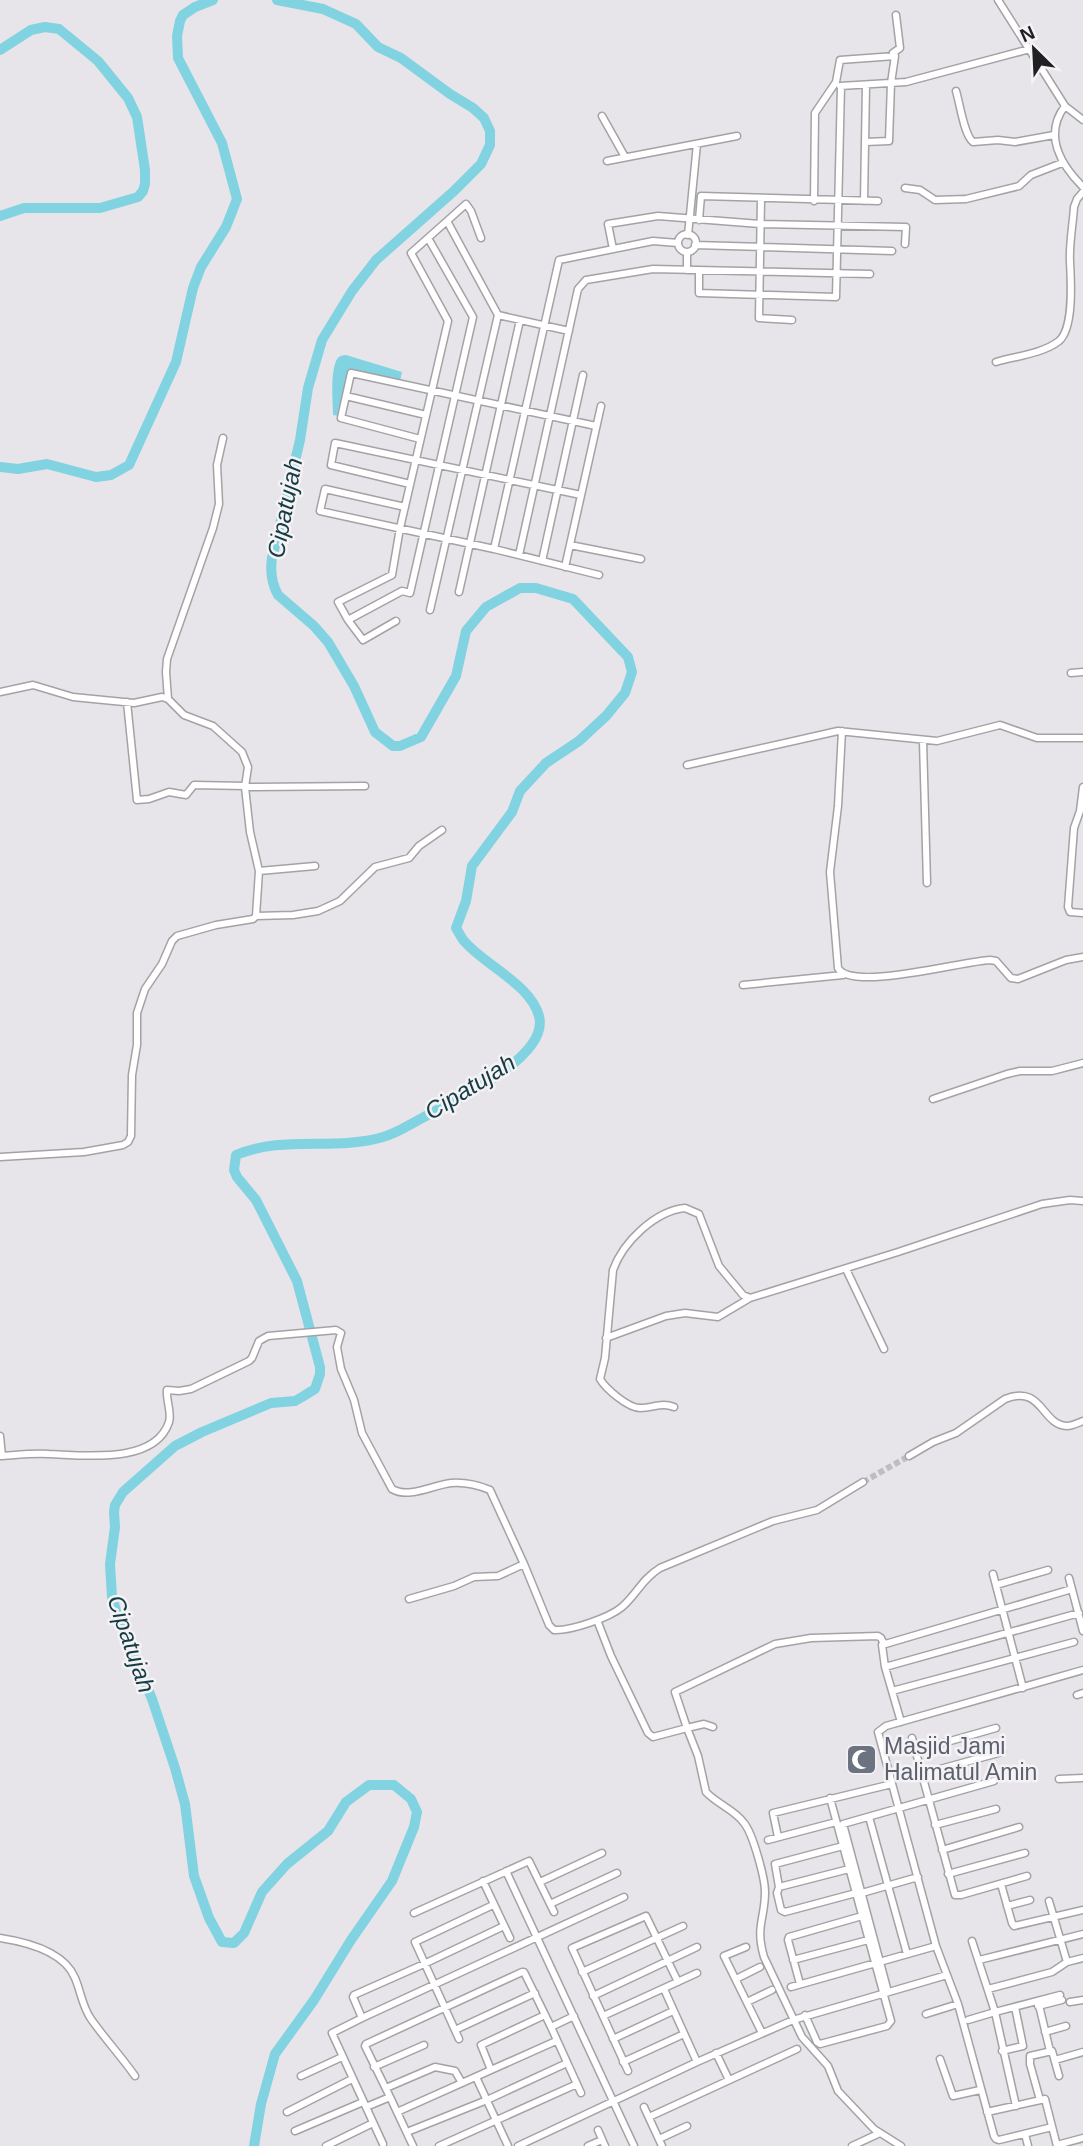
<svg xmlns="http://www.w3.org/2000/svg" width="1083" height="2146" font-family="Helvetica,sans-serif">
<style>
.water{fill:#81d3e1}
.lines{fill:none;stroke-linecap:round;stroke-linejoin:round}
.river{stroke:#81d3e1;stroke-width:10}
.minor-tunnel{stroke:#bfbdc1;stroke-width:6;stroke-dasharray:6 3;stroke-linecap:butt}
.minor-casing{stroke:#a4a2a5;stroke-width:9}
.minor{stroke:#fff;stroke-width:6}
.labels{text-anchor:middle;stroke-width:5;stroke-linejoin:round;paint-order:stroke}
.worship-label{font-size:23px;fill:#5b616d;stroke:#f5f2f6;text-anchor:start}
.water-label{font-size:24px;font-style:italic;fill:#143c42;stroke:#f5f2f6}
</style>
<rect width="100%" height="100%" fill="#e7e5e9"/>
<path class="water" d="M346 355 402 372 400 381 349 370 339 416 333 415C333 399 330 376 336 361 339 355 341 356 346 355Z"/>
<g class="lines">
<path class="river" d="M0 50 31 30 45 27 59 29 98 61 128 98 137 117 145 170V184L143 191 138 197 100 208H24L0 216
M0 467 18 469 47 464 96 477 111 475 129 465 176 362 193 288 201 267 226 227 237 199 222 143 178 58 177 36 180 21 183 15 195 7 213 0
M254 2146 261 2104 275 2054 314 2000 351 1940 392 1881 414 1827 417 1812 411 1799 394 1785H369L346 1802 328 1831 287 1864 262 1892 244 1933 234 1943 222 1942 209 1918 194 1876 185 1804 175 1768 152 1699 119 1621 112 1597 110 1564 115 1527 114 1512 115 1505 123 1492 175 1446 202 1432 271 1403 295 1401 302 1397 315 1389 320 1374V1367L297 1281 256 1200 237 1177 234 1170 236 1155C283 1135 335 1151 383 1137 398 1133 412 1123 426 1116 455 1100 550 1057 539 1016 531 985 485 965 465 942 461 938 459 932 456 928L466 901 472 866 512 812 520 791 546 763 579 741 606 716 625 693 632 672 628 657 573 599 536 588H520L486 607 466 631 456 676 421 737 400 746H393L375 732 354 686 328 642 314 626 278 595C272 584 270 571 272 558L300 440 308 388 322 340 352 291 376 260 454 191 481 164 490 145V131L484 118 473 108 450 94 401 58 378 47 356 24 323 9 277 0"/>
<path class="minor-tunnel" d="M863 1482 909 1456"/>
<defs>
<path id="minor" d="M998 0 1065 106 1083 120
M840 86 906 82 1030 49
M956 91C960 104 964 135 973 142L998 140 1015 142 1054 135
M1065 106C1043 135 1061 165 1083 187
M602 116 625 157
M865 142 889 141 891 83 895 56 893 53 900 48 896 15
M607 161 737 136
M905 188 920 190 935 200 966 199 1019 186 1031 175 1062 163
M761 198 759 318 792 320
M814 201 815 113 836 82 840 60 895 56
M864 201 866 85
M699 220 701 196 878 201
M678 243a9 9 0 1 1 18 0a9 9 0 1 1-18 0Z
M688 235 697 144
M428 238 473 317 410 593 402 591 348 620 338 602 392 575 400 528 448 321 411 253 447 221
M695 245 892 251
M613 249 608 224 658 216 760 224 906 227 905 244
M687 252V270
M699 271V293L836 297 841 86
M498 315 569 331
M996 362C1016 356 1042 354 1059 341 1074 328 1071 281 1070 262 1069 244 1073 224 1074 207L1077 199 1083 192
M346 396 426 415
M420 439 341 418 351 373 596 426
M410 484 331 465 335 443 581 495
M405 507 325 489 320 511 494 549 599 575
M570 545 641 559
M494 549 559 260 653 241 678 243
M519 555 578 289 586 280 653 269 870 274
M542 561 583 375
M565 567 601 406
M459 592 520 320
M430 610 498 315 447 221 466 204 471 211 481 238
M348 620 363 640 396 621
M1071 673 1083 672
M0 692 33 685 73 697 134 703 162 697 168 699 184 715 213 726 242 752 248 767 245 787 250 832 259 871 256 916 253 919 216 925 177 936 172 941 162 964 145 989 137 1013V1045L132 1075 131 1136 128 1142 123 1145 84 1152 0 1157
M168 699 166 672 167 659 213 528 219 504 217 465 223 438
M127 702 137 800 149 799 169 792 186 795 194 785 245 786
M842 731 838 806 830 872 838 968C851 992 963 961 990 960L996 961 1011 978 1018 979 1066 960 1083 957
M923 741 927 883
M687 765 838 731 937 741 1000 725 1037 738H1083
M245 787 365 786
M1083 787 1080 811 1074 828 1068 907 1070 912 1083 913
M259 871 315 866
M256 916 293 915 318 911 340 901 375 867 409 858 419 846 442 830
M743 985 843 975
M933 1099 1007 1074 1020 1071H1052L1083 1063
M846 1269 884 1349
M606 1338 666 1316 685 1313 718 1317 750 1298
M674 1407C662 1402 653 1408 640 1408 628 1408 606 1389 600 1379L605 1358 613 1270C623 1242 655 1211 685 1208L699 1214 719 1266 743 1295 750 1298 898 1252 1042 1204 1070 1200 1083 1201
M0 1436 2 1456
M0 1456C16 1455 33 1453 49 1454 83 1455 155 1465 169 1422 172 1413 166 1401 167 1390L179 1391 191 1389 249 1361 252 1358 259 1341 268 1336 336 1330 341 1333 337 1347 341 1369 354 1400 362 1433 392 1489C409 1499 433 1485 451 1483 464 1482 478 1485 490 1490L524 1564
M909 1456 933 1442 956 1433 1005 1399C1043 1384 1041 1425 1067 1426 1072 1426 1078 1423 1083 1421
M993 1574 1023 1688
M1069 1578 1083 1631
M996 1585 1048 1570
M409 1599 454 1586 474 1577 498 1576 524 1564 549 1625 554 1630C570 1631 609 1618 622 1607 637 1594 642 1579 660 1568L773 1521 817 1510 863 1482
M597 1620 611 1656 648 1733 653 1737 687 1728 698 1756 706 1792C717 1804 735 1810 744 1823 753 1834 765 1878 765 1892 765 1919 755 1926 764 1957L802 2037 828 2066 838 2091 874 2129 901 2146
M885 1667 1079 1613
M892 1691 1074 1642
M1077 1695 1083 1693
M901 1722 885 1667 882 1645 1072 1589
M713 1727 704 1724 687 1728 675 1692 775 1644 811 1638 878 1636 881 1638 884 1644
M912 1738 955 1895H961L1027 1876
M915 1751 996 1728
M922 1774 1002 1752
M1059 1779 1083 1778
M869 1817 907 1954
M935 1825 996 1809
M778 1837 773 1813 892 1784
M768 1840 836 1822
M843 1846 775 1864 779 1887 777 1893 781 1910 785 1912 856 1893
M942 1850 1019 1827
M506 1871 634 2146
M948 1874 1025 1853
M483 1881 510 1938
M540 1882 602 1853
M1001 1884 1012 1923 1014 1926 1083 1910
M779 1887 849 1869
M862 1893 918 1877
M1049 1901 1067 1962
M550 1904 617 1873
M1007 1906 1030 1900
M414 1913 529 1861 554 1912
M504 1926 424 1964 354 1995 353 1997 362 2018 624 1897
M0 1938C26 1942 64 1951 75 1978 81 1992 82 2006 91 2019 105 2039 121 2056 135 2076
M746 1947 724 1956 762 2033
M793 1960 868 1940
M979 1960 1083 1934
M582 1972 683 1926
M736 1979 760 1967
M800 1984 788 1940 789 1937 862 1916
M791 1987 936 1946
M664 1989 697 2062
M988 1989 1052 1972 1067 1962 1083 1958
M888 1992 843 1824 994 1781
M593 1996 697 1947
M1038 2001 1050 2051
M747 2002 772 1990
M1070 2002 1083 2000
M1038 2006 1062 2000
M926 2014 958 2004
M805 2015 817 2042 820 2044 887 2026 891 2021 830 1798
M603 2016 697 1973
M362 2018 332 2033 366 2107 390 2097 365 2046 366 2044 522 1972H524L551 2027 574 2016
M968 2020 995 2012 972 1941
M551 2027 581 2093
M455 2030 535 1993
M1045 2032 1066 2026
M459 2039 415 1942 493 1905
M613 2039 673 2011
M1002 2051 1023 2046 1015 2007
M716 2053 729 2080
M940 2059 953 2096 980 2090
M1055 2060 1083 2052
M623 2062 684 2034
M374 2067 424 2045
M491 2070 481 2045 545 2015
M628 2071 572 1948 646 1916 678 1982
M301 2076 342 2057
M476 2077 508 2146
M386 2088 435 2067 455 2071 462 2083
M390 2097 413 2146
M1040 2100 1030 2064V2056L1052 2051 1059 2076
M1016 2106 995 2012 1060 1995
M366 2107 383 2144
M644 2107 662 2146
M287 2112 352 2079
M397 2112 556 2041
M987 2112 1045 2099 1057 2146
M649 2117 797 2049
M1052 2127 999 2140 996 2139 994 2136 958 2004 936 1946 878 1732 886 1726 1083 1670
M598 2130 605 2146
M295 2131 363 2102
M407 2132 487 2100 567 2063
M1025 2134 1028 2146
M659 2139 687 2126
M1057 2145 1083 2138
M326 2146 373 2123
M439 2146 577 2084
M518 2146 697 2062 793 2020 947 1975
M588 2146 602 2140
M852 2146 880 2133"/>
</defs>
<use href="#minor" class="minor-casing"/>
<use href="#minor" class="minor"/>
</g>
<defs>
<symbol id="mosque-square" viewBox="-11 -11 22 22"><rect x="-9" y="-9" width="18" height="18" rx="4" fill="#6b7280" stroke="#f5f2f6"/><path d="M3.5-4.9A6 6 0 1 0 3.5 4.9A5 5 0 1 1 3.5-4.9Z" fill="#fff"/></symbol>
</defs>
<g fill-rule="evenodd">
<use href="#mosque-square" x="844" y="1742" width="35" height="35"/>
</g>
<g class="labels">
<g class="worship-label">
<text x="884" y="1754">Masjid Jami<tspan x="884" dy="26">Halimatul Amin</tspan></text>
</g>
<g class="water-label">
<text transform="translate(285 508) rotate(-79)" y="8">Cipatujah</text>
<text transform="translate(470 1087) rotate(-32)" y="8">Cipatujah</text>
<text transform="translate(131 1644) rotate(71)" y="8">Cipatujah</text>
</g>
</g>
<g transform="translate(1034 49) rotate(336)" stroke="#f5f2f6" stroke-width="5" paint-order="stroke">
<path d="M0-5L12 26L0 18L-12 26Z" fill="#201f21"/>
<text y="-10" font-size="19" font-weight="bold" text-anchor="middle" fill="#201f21">N</text>
</g>
</svg>
